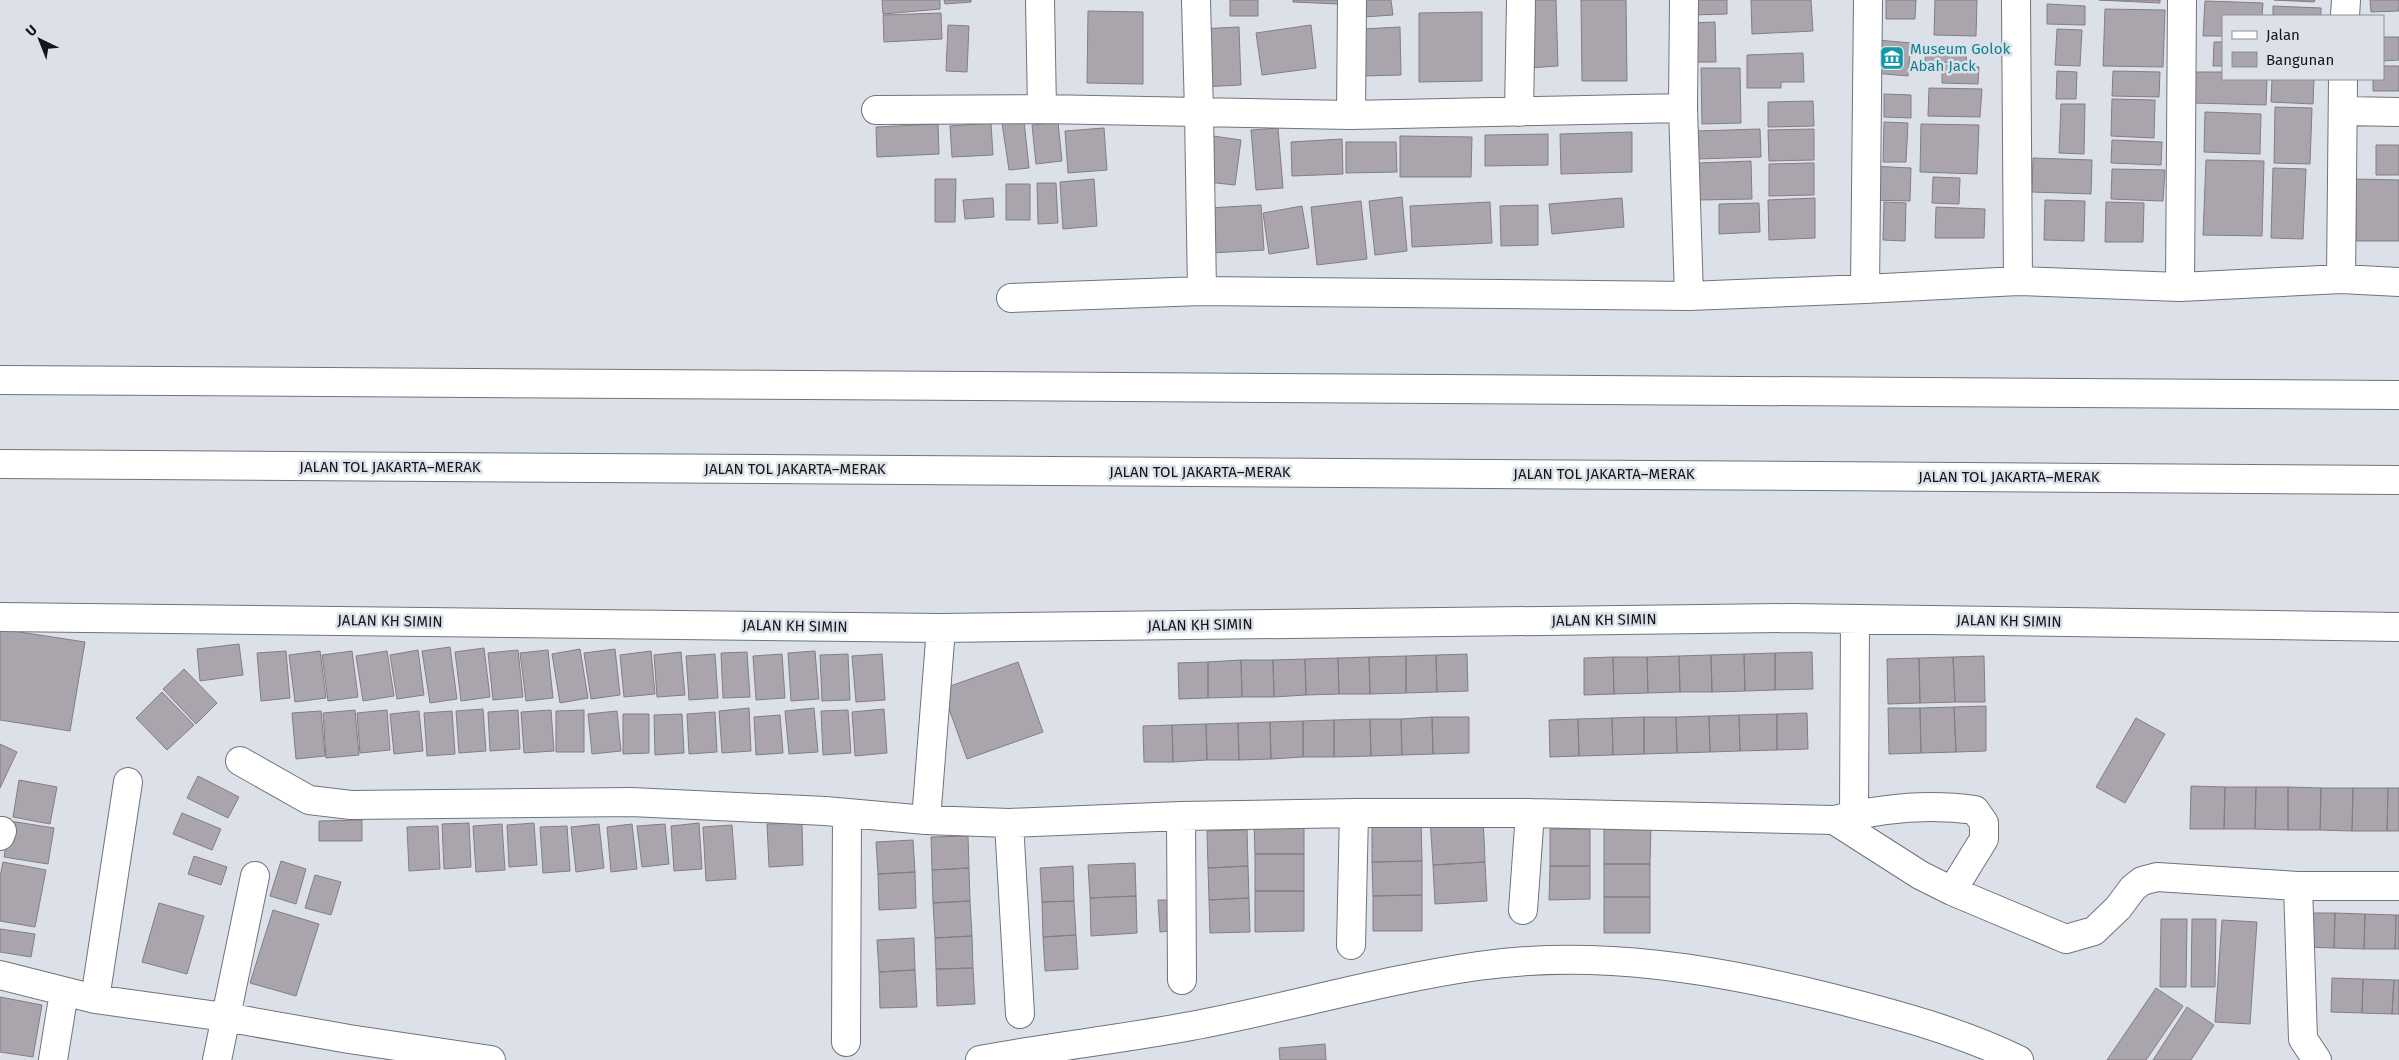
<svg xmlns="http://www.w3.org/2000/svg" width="2399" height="1060" font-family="'Fira Sans',sans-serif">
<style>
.building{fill:#aaa4ac;stroke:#837d85}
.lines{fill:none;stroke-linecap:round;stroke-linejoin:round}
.minor-casing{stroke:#6f747b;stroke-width:30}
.highway-casing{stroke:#6f747b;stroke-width:30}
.minor{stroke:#fff;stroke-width:28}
.highway{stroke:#fff;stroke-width:28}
.labels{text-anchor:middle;stroke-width:5;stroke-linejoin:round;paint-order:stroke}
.culture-label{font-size:15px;fill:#0d838f;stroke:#dce1e9;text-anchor:start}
.street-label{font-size:15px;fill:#131518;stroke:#dce1e9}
</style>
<rect width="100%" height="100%" fill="#dce1e9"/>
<path class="building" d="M882 0H940V9L883 14Z
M944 0H971V2L945 4Z
M1230 0H1258V16H1230Z
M1293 0H1339V4L1293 2Z
M1363 0H1391L1393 15 1364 17Z
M1525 0H1556L1558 66 1528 68Z
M1581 0H1626L1627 81H1582Z
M1692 0H1727V14L1693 15Z
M1751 0H1811L1813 31 1752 34Z
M1886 0H1916L1915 19H1886Z
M1935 0H1977L1976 36 1934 35Z
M2099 0H2160V3Z
M2274 0H2315L2314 2Z
M2370 0H2399V11L2371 12Z
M2205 1 2263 3 2262 16H2223V36H2203Z
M2047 4 2085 6V25L2047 24Z
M2273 6 2321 8V16H2273Z
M2105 9 2165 10 2163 67 2103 66Z
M1088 11 1143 12V84L1087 83Z
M1482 12V81L1419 82V13Z
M941 13 942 39 884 42 883 15Z
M1715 22 1716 62H1687V23Z
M948 25 969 26 967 72 946 71Z
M1311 25 1316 68 1262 75 1256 33Z
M1239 27 1241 85 1200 87 1198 29Z
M1400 27 1401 75 1363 76 1362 29Z
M2057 29 2082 30 2080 66 2055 65Z
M2383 37H2399V60L2383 61Z
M1877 40 1911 43 1908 76 1873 73Z
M2214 42H2223V66H2213Z
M1926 45 1967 46 1966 63 1925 62Z
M1803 53 1804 82H1781V88H1747V55Z
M1942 65 1979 67 1978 84 1942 83Z
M2383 66H2399V91H2373V79H2383Z
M1701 68H1740L1741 123 1702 124Z
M2057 71 2077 72 2076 99H2056Z
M2113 71 2160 72 2159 97 2112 96Z
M2195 72H2223V79H2267L2266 105 2194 103Z
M2272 79H2314L2313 104 2271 102Z
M1929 88 1982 89 1980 117 1928 116Z
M1884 94 1911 95V118L1884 117Z
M2112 99 2155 100 2154 138 2111 136Z
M1813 101 1814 126 1768 127V102Z
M2061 104H2085L2084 154 2059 153Z
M2275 107 2312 108 2310 164 2274 163Z
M2205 112 2261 114 2260 154 2204 152Z
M1024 121 1029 168 1009 170 1002 123Z
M1058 122 1062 161 1036 164 1032 125Z
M1884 122 1908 123 1906 162H1883Z
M991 123 993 155 952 157 950 126Z
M938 124 939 154 877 157 876 127Z
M1921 124 1979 125 1977 174 1920 172Z
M1104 128 1107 170 1068 173 1065 131Z
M1278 128 1283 188 1256 190 1251 130Z
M1760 129 1761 157 1697 159V131Z
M1814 129V160L1769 161 1768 130Z
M1632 132V172L1561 174 1560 134Z
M1548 134V165L1485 166V135Z
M1213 136 1241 140 1235 185 1207 182Z
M1400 136 1472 137 1471 177H1400Z
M1342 139 1343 174 1292 176 1291 142Z
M2112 140 2162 142 2161 165 2111 163Z
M1346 142H1396L1397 172 1346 173Z
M2376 145H2399V175H2376Z
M2033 158 2092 160 2091 194 2032 192Z
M2206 160 2264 161 2262 236 2203 235Z
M1751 161 1752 199 1699 200V163Z
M1814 163V195L1769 196V164Z
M1870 166 1911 168 1910 201 1869 200Z
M2273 168 2306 169 2303 239 2271 238Z
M2112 169 2165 170 2163 201 2111 199Z
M1933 177 1960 178 1959 204 1932 203Z
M935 179H956L955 222H935Z
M1094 179 1097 226 1063 229 1060 182Z
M2356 179 2399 180V241H2356Z
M1037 183H1056L1058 223 1038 224Z
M1006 184H1030V220H1006Z
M1402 197 1407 251 1375 255 1369 201Z
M993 198 994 217 965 219 963 200Z
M1622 198 1624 227 1552 234 1549 204Z
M1815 198V238L1769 240 1768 200Z
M2045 200 2085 201 2084 241 2044 240Z
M1361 201 1367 259 1317 265 1311 207Z
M1490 202 1492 243 1412 247 1410 206Z
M1884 202 1906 203 1905 241 1883 240Z
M2106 202 2144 203 2143 242H2105Z
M1759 203 1760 232 1719 234V204Z
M1261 205 1264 250 1212 253 1209 208Z
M1538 205V245L1501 246 1500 206Z
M1302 206 1309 248 1269 254 1263 213Z
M1936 207 1985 209 1984 238H1935Z
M0 629 85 642 70 731 0 720Z
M239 644 243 675 200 681 197 649Z
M450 647 457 699 430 703 422 651Z
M484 648 490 697 461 701 455 652Z
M580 649 588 698 560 703 552 654Z
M615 649 620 695 591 699 584 653Z
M418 650 424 695 397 699 390 655Z
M518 650 523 697 493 700 488 653Z
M548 650 553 698 526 701 520 653Z
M286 651 290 698 261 701 257 653Z
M320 651 326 698 295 702 289 655Z
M352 651 358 697 328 701 322 655Z
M387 651 394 696 363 701 356 656Z
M651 651 655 694 624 697 620 655Z
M815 651 819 699 791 701 788 653Z
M681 652 685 695 657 697 654 655Z
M747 652 750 697 723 698 721 653Z
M1812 652 1813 689 1775 690V653Z
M1775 653V690L1745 691 1744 654Z
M715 654 718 698 689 700 686 656Z
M782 654 785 698 756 700 753 656Z
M848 654 850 700 822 701 820 655Z
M882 654 885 700 856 702 852 656Z
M1467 654 1468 691 1437 692 1436 655Z
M1744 654 1745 691 1712 692 1711 655Z
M1436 655 1437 692 1406 693V656Z
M1711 655 1712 692H1680L1679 656Z
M1406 656V693L1370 694 1369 657Z
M1679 656 1680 692 1648 693 1647 657Z
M1984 656 1985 702H1955L1953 657Z
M1369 657 1370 694H1339L1338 658Z
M1613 657H1647L1648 693 1614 694Z
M1613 657 1614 694 1584 695V658Z
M1953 657 1955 702 1920 703 1919 658Z
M1338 658 1339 694 1306 695 1305 659Z
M1919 658 1920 703 1888 704 1887 659Z
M1305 659 1306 695 1274 697 1273 660Z
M1241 660H1273L1274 697H1242Z
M1241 660 1242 697 1208 698V662Z
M1018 662 1043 732 967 759 942 689Z
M1208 662V698L1179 699 1178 663Z
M184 669 217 703 196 724 163 689Z
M162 692 194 725 167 750 136 718Z
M1986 706V751L1956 752 1954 707Z
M1954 707 1956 752 1921 753 1920 708Z
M749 708 751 751 722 753 719 711Z
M814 708 818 752 789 754 785 711Z
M1888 708H1920L1921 753 1889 754Z
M483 709 486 751 459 753 456 711Z
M884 709 887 753 855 756 852 712Z
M355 710 359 755 326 758 323 713Z
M387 710 390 750 360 753 357 713Z
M518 710 520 749 490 751 488 712Z
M551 710 554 751 524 753 521 712Z
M584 710V752H556V711Z
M848 710 851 753 823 755 821 711Z
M321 711 325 756 296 759 292 713Z
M419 711 423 751 394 754 390 714Z
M452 711 455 754 427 756 424 713Z
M617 711 621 751 592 754 588 714Z
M715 712 717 752 689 754 687 714Z
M1807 713 1808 749 1777 750V714Z
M623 714H649V753L623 754Z
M682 714 684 753 655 755 654 715Z
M1777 714V750L1740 751 1739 715Z
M780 715 783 753 756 755 754 717Z
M1739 715 1740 751 1710 752 1709 716Z
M1709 716 1710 752 1677 753 1676 717Z
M1432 717H1469V753L1433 754Z
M1432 717 1433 754 1402 755 1401 719Z
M1644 717H1676L1677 753 1644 754Z
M1644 717V754L1613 755 1612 718Z
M1612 718 1613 755 1579 756 1578 719Z
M2136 718 2165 734 2125 803 2096 787Z
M1370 719H1401L1402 755 1371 756Z
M1370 719 1371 756 1334 757V720Z
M1578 719 1579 756 1550 757 1549 720Z
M1334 720V757H1303V721Z
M1303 721V757L1271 759 1270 722Z
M1270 722 1271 759 1239 760 1238 723Z
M1238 723 1239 760H1207L1206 724Z
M1206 724 1207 760 1173 762 1172 725Z
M1172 725 1173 762H1144L1143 726Z
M0 744 17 752 0 788Z
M198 776 239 797 228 818 187 798Z
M19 780 57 787 50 824 13 817Z
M2191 786 2225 787 2224 829H2190Z
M2225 787H2256L2255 829H2224Z
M2256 787H2288V830L2255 829Z
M2288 787 2321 788 2320 830H2288Z
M2321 788H2353L2352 831 2320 830Z
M2353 788H2388L2387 831H2352Z
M2388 788H2399V831H2387Z
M182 813 221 829 212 850 173 834Z
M1483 815 1485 862 1433 865 1430 818Z
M362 820V841H319V821Z
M1254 820H1304V854H1255Z
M1421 820 1422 861 1372 862V821Z
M10 821 54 828 48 864 4 857Z
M469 823 471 867 444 869 442 824Z
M534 823 537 865 509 867 507 825Z
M699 823 702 869 674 871 671 826Z
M802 823 803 865 769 867 767 824Z
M502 824 505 870 476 872 473 826Z
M599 824 604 868 576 872 571 827Z
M632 824 637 869 611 872 607 827Z
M665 824 669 864 642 867 637 826Z
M732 825 736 879 706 881 703 827Z
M438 826 440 869 409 871 407 827Z
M567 826 570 871 543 873 540 827Z
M1604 826H1651L1650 864H1604Z
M1550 829H1590V866H1550Z
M1247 830 1248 866 1208 868 1207 831Z
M968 836 969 868 932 870 931 837Z
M913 840 915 872 878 874 876 842Z
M1255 854H1304V891H1255Z
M194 856 227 867 221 885 188 874Z
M281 861 306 869 296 904 270 896Z
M1422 861V895L1373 896 1372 862Z
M3 862 46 870 35 927 0 921V877Z
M1485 862 1487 901 1435 904 1433 865Z
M1135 863 1136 896 1090 898 1088 865Z
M1604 864H1650V897H1604Z
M1073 866 1074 901 1042 902 1040 868Z
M1248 866 1249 898 1209 900 1208 868Z
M1550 866H1590V899L1549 900Z
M969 868 970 901 933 903 932 870Z
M915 872 916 908 879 910 878 874Z
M315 875 341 882 331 915 305 908Z
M1255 891H1304V931L1255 932Z
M1422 895V931H1373V896Z
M1136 896 1137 933 1091 936 1090 898Z
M1604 897H1650V933H1604Z
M1249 898 1250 932 1210 933 1209 900Z
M1158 900H1171L1173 931 1160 932Z
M970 901 972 936 935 938 933 903Z
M1074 901 1076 935 1043 937 1042 902Z
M159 903 204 916 187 974 142 962Z
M273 910 319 924 296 996 250 983Z
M2303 913H2335L2334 948 2302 947Z
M2335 913 2365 914 2364 949 2334 948Z
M2365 914 2396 915 2395 949H2364Z
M2396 915H2399V949H2395Z
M2161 919H2187L2186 987H2160Z
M2192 919H2216L2215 987H2191Z
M2222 920 2257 922 2250 1024 2215 1022Z
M0 929 35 934 31 957 0 952Z
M1076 935 1078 969 1045 971 1043 937Z
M972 936 973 968 936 969 935 938Z
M914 938 915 970 879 972 877 940Z
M973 968 975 1004 937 1006 936 969Z
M915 970 917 1007 880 1008 879 972Z
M2332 978 2363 979 2362 1013 2331 1012Z
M2363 979 2394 980 2392 1014 2362 1013Z
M2394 980H2399V1014H2392Z
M2156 988 2183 1006 2146 1060H2107Z
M0 997 42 1005 33 1057 0 1052Z
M2187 1007 2214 1025 2191 1060H2153Z
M1325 1044 1326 1060H1280L1279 1048Z"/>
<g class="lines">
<defs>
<path id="minor" d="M1040 0 1042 109
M1196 0 1199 112 1351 115 1683 108 1684 0
M1868 0 1865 289 2018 281 2180 287
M2016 0 2018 281
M2182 0 2180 287 2341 279
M2345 16 2346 0
M2343 79 2341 279 2399 282
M1683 108 1689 296 1865 289
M876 110 1042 109 1199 112 1202 291
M2343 111 2399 112
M1519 112 1521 0
M1351 115 1352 0
M1011 298 1202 291 1689 296
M0 617 941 628 1790 618 2399 627
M240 761 309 800 351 805 631 802 825 811 926 820 1009 823 1181 816 1354 813H1530L1834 820 1920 875 1952 891 2066 939 2094 931 2118 908 2133 888 2142 881 2157 877 2298 886H2399
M1854 815 1855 619
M1181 816 1182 980
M926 820 941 628
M1834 820C1881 808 1927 803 1975 810L1984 823V839L1952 891
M1009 823 1020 1014
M0 836 2 831
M2298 886 2303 1039 2317 1060
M1523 910 1530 813
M1351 945 1354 813
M0 975 95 999 225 1017 349 1039 491 1060
M95 999 128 782
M846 1042 847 813
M53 1060 64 992
M217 1060 255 876
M980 1060C1050 1047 1121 1039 1191 1026 1287 1008 1381 980 1478 966 1598 949 1716 969 1832 998 1895 1014 1959 1031 2019 1060"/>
<path id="highway" d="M0 380 2399 395
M0 464 2399 480"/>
</defs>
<use href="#minor" class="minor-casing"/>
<use href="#highway" class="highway-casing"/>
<use href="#minor" class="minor"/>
<use href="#highway" class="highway"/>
</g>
<defs>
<symbol id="museum-square" viewBox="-11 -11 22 22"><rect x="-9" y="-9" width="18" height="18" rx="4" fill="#0f9aa8" stroke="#dce1e9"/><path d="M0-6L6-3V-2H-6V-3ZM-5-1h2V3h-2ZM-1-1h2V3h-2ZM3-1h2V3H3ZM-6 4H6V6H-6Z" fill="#fff"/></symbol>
</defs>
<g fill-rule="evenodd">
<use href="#museum-square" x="1878" y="44" width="28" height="28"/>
</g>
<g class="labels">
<g class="culture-label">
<text x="1910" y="54">Museum Golok<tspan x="1910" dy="17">Abah Jack</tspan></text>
</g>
<g class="street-label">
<text x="390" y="472">JALAN TOL JAKARTA–MERAK</text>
<text x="795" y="474">JALAN TOL JAKARTA–MERAK</text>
<text x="1200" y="477">JALAN TOL JAKARTA–MERAK</text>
<text x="1604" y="479">JALAN TOL JAKARTA–MERAK</text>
<text x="2009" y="482">JALAN TOL JAKARTA–MERAK</text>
<text transform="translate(1604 620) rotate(-1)" y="5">JALAN KH SIMIN</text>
<text transform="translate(390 621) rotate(1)" y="5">JALAN KH SIMIN</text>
<text transform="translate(2009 621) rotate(1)" y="5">JALAN KH SIMIN</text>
<text transform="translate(1200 625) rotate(-1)" y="5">JALAN KH SIMIN</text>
<text transform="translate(795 626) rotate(1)" y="5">JALAN KH SIMIN</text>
</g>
</g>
<rect x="2222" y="15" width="162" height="65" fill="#dce1e9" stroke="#8c8f95"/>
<rect x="2232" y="31" width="25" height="8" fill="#ffffff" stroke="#8c8f95"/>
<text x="2266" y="40" font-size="15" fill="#131518">Jalan</text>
<rect x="2232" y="52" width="25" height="15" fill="#aaa4ac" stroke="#8c8f95"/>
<text x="2266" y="65" font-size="15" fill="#131518">Bangunan</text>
<g transform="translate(40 40) rotate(317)" stroke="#dce1e9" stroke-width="4" paint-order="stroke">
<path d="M0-4L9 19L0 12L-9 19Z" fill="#131518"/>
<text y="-8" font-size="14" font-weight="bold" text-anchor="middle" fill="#131518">U</text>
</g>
</svg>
